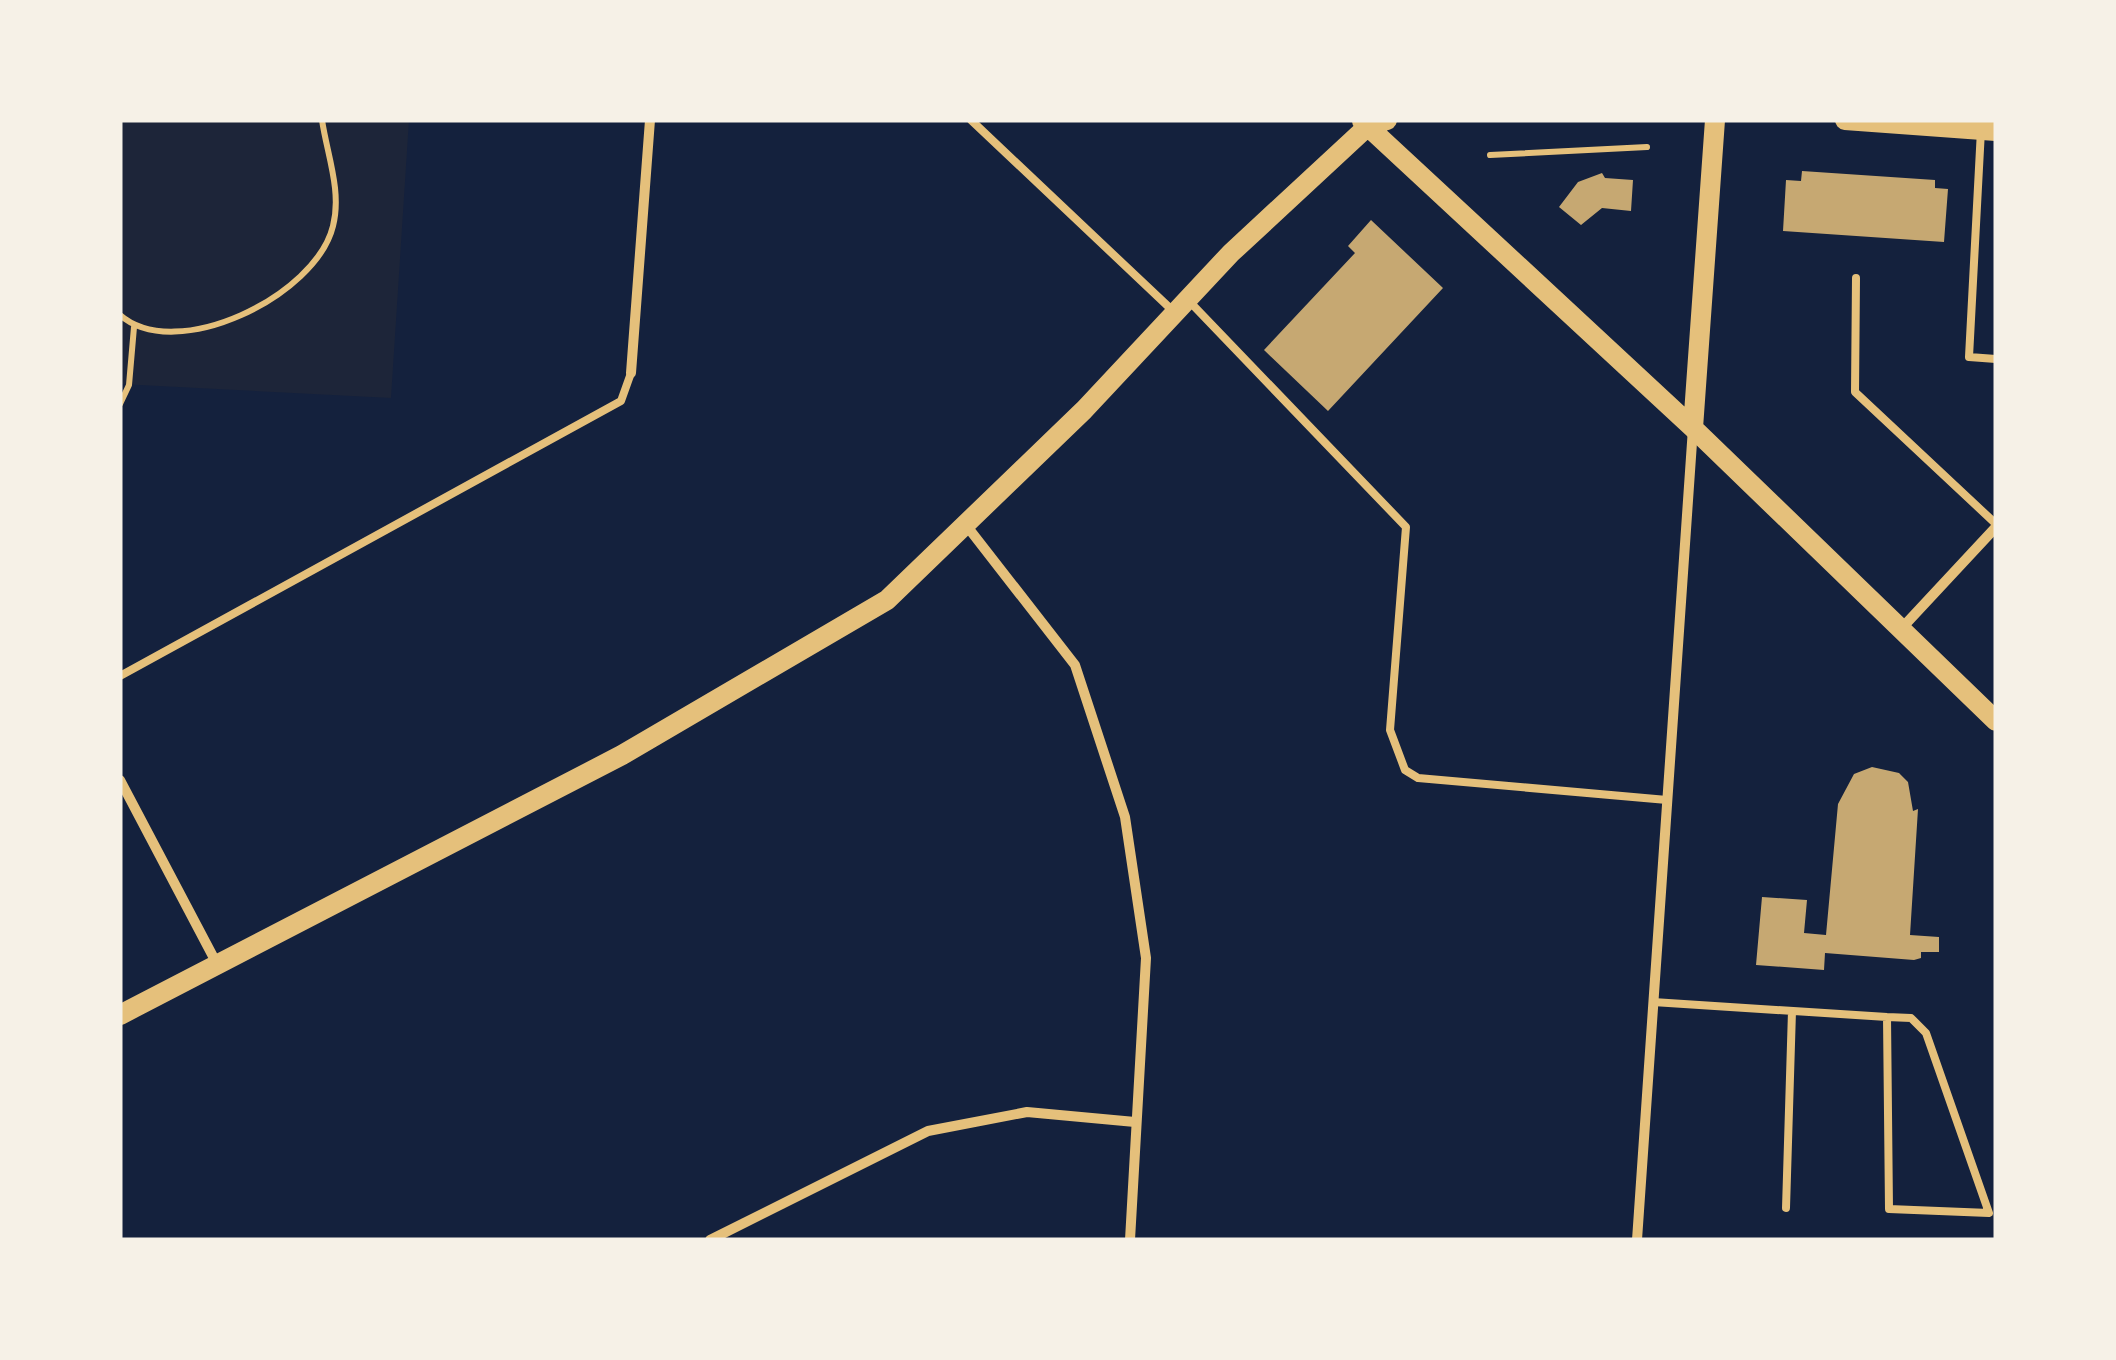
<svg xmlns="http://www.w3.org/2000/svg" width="2116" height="1360" font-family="'Varela Round',sans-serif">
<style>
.green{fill:#1d2539}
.building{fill:#c6a872}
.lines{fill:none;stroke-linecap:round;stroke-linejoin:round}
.path{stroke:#e5c07b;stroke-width:6}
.service{stroke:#e5c07b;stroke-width:8}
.minor{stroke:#e5c07b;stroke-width:10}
.secondary{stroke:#e5c07b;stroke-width:20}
</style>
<rect width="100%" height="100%" fill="#14213d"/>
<path class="green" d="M120 120H409L391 398 120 384Z"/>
<path class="building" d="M1802 171 1935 180V188L1948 189 1944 242 1783 231 1786 180 1801 181Z
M1602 173 1605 178 1633 180 1631 211 1602 208 1581 225 1559 207 1578 182Z
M1371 220 1443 288 1328 411 1264 350 1355 253 1348 246Z
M1872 767 1899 773 1908 782 1913 811 1918 809 1910 935 1939 937V952H1921V958L1914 960 1825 953 1824 970 1756 965 1762 897 1807 900 1804 933 1826 935 1838 804 1854 774Z"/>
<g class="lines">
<path class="path" d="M1490 155 1647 147
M120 315C176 364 316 296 333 226 342 191 327 154 322 120
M120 404 129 385 134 327"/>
<path class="service" d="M971 120 1172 310
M1981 130 1969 357 1996 359
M1856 278 1855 392 1996 524
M1189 301 1406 527 1390 730 1405 770 1418 778 1667 800
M120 676 621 401 631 373
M1653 1002 1887 1017 1911 1018 1926 1033 1989 1213 1889 1209 1887 1017
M1786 1208 1792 1011"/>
<path class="minor" d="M631 373 650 120
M966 525 1075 665 1125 817 1146 958 1130 1240
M1901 629 1996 527
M120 780 217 964
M710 1240 928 1131 1027 1112 1135 1122
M1637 1240 1693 428"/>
<path class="secondary" d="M1845 120 1996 131
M1362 121 1693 428 1996 721
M1693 428 1715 120
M120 1015 622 755 887 600 1084 410 1231 253 1368 126 1387 120"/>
</g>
<rect width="2116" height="1360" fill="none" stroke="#f6f1e7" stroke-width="245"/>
</svg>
